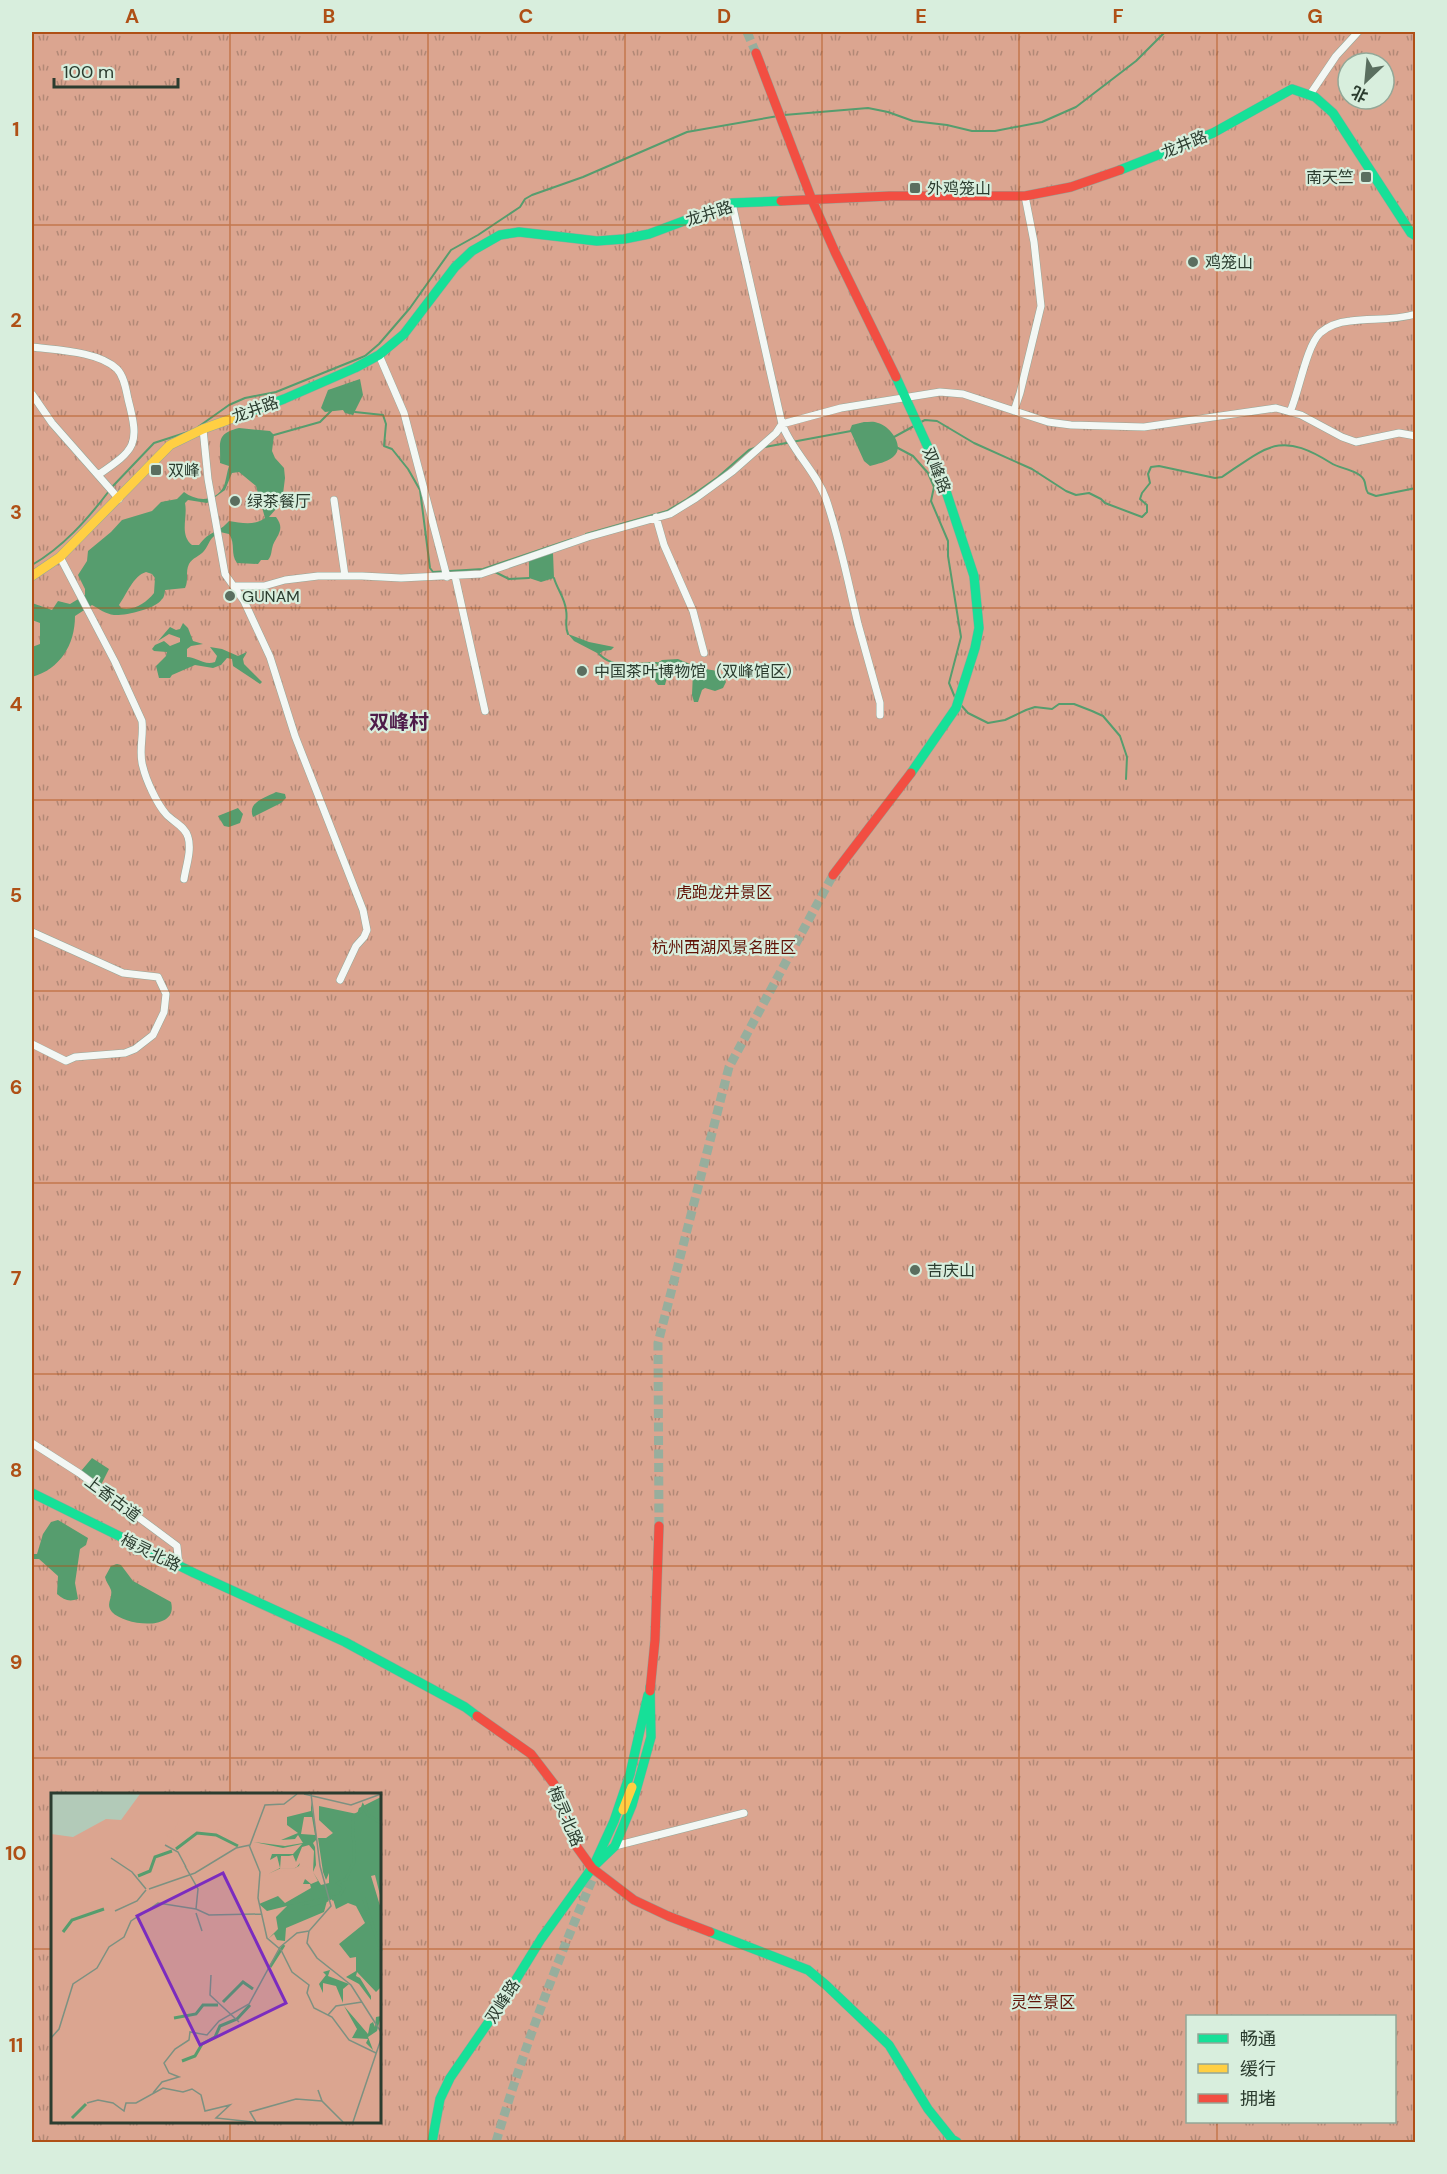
<svg xmlns="http://www.w3.org/2000/svg" width="1447" height="2174" font-family="'DM Sans','Noto Sans SC',sans-serif">
<style>
.park{fill:url(#park-tufts);fill-rule:evenodd}
.water{fill:#569d6e;fill-rule:evenodd}
.lines{fill:none;stroke-linecap:round;stroke-linejoin:round}
.stream{stroke:#569d6e;stroke-width:2}
.secondary-tunnel{stroke:#97ae9d;stroke-width:9;stroke-dasharray:9 4.5;stroke-linecap:butt}
.street-casing{stroke:#95a799;stroke-width:8}
.fast-casing{stroke:#95a799;stroke-width:10}
.slow-casing{stroke:#95a799;stroke-width:10}
.jam-casing{stroke:#95a799;stroke-width:10}
.street{stroke:#f3f7f4;stroke-width:7}
.fast{stroke:#16e098;stroke-width:9}
.slow{stroke:#ffcf43;stroke-width:9}
.jam{stroke:#f24e42;stroke-width:9}
.grid{fill:none;stroke:#af5016;stroke-width:1.5;stroke-opacity:0.55}
.poi-dot{fill:#5a6e5f;stroke:#d8eedd;stroke-width:2}
.labels{text-anchor:middle;stroke-width:4.5;stroke-linejoin:round;paint-order:stroke}
.street-label{font-size:16px;fill:#2b3c2f;stroke:#d8eedd}
.poi-label{font-size:16px;fill:#2b3c2f;stroke:#d8eedd;text-anchor:start}
.park-label{font-size:16px;fill:#601206;stroke:#d8eedd}
.quarter-label{font-size:20px;font-weight:bold;fill:#4e1b49;stroke:#d8eedd}
.inset-river{fill:none;stroke:#569d6e;stroke-width:3}
.inset-road{fill:none;stroke:#7c9181;stroke-width:1.5}
.view{fill:#7b2cbf;fill-opacity:0.15;stroke:#7b2cbf;stroke-width:3}
.inset-edge{fill:none;stroke:#2b3c2f;stroke-width:3}
.neatline{fill:none;stroke:#af5016;stroke-width:2}
.grid-label{font-size:20px;text-anchor:middle;font-weight:bold;fill:#af5016}
</style>
<defs>
<pattern id="park-tufts" width="24" height="20" patternUnits="userSpaceOnUse" patternTransform="scale(1.5)"><rect width="24" height="20" fill="#dba590"/><path d="M3 7l-1-3M5 7V3M7 7l1-3M15 17l-1-3M17 17v-4M19 17l1-3" fill="none" stroke="#b28876"/></pattern>
</defs>
<rect width="100%" height="100%" fill="#b2cab8"/>
<path class="park" d="M32 32H1415V2142H32ZM1348 63H1384V99H1348ZM52 1794H380V2122H52ZM1188 2016H1394V2122H1188Z"/>
<path class="water" d="M360 379 363 395 353 415 345 413 343 410 325 412 321 408 328 390Z
M864 422C869 422 874 421 878 423 890 426 906 447 893 457 887 462 877 464 870 466L864 461 850 430 852 425Z
M239 428 270 431 274 435 272 451 275 458 284 468 285 478 282 502 269 517H276C285 529 278 534 273 545 271 551 272 555 268 560H261L258 564 237 563C230 554 236 544 229 534L220 532C208 539 211 542 204 551 200 556 192 558 189 564 185 572 189 580 185 588L165 590C165 592 164 598 162 599 156 609 124 616 114 615 106 614 99 609 92 605L75 616C75 645 60 669 32 677V647L40 644V623L32 620V603L52 610 58 601 70 604 85 595V589L78 575 87 561 88 551 111 532 122 520 152 511 161 502 177 499 184 492C197 502 216 502 224 486 226 480 227 472 229 466L220 463C221 442 215 434 239 428ZM239 472 256 486 265 518C255 526 241 523 229 521 219 533 210 530 199 545H192C179 534 188 518 185 503L188 500 207 503 225 490 232 473ZM146 572 152 574 155 578 154 593C146 603 134 611 121 608L119 605C127 594 133 576 146 572Z
M553 553 554 578 541 582 529 578V561Z
M183 623 188 628 193 641 203 644 191 646 187 649V657C197 657 204 666 215 662L217 656 210 647 222 649 238 656 247 652 243 659 244 664 262 682 260 684 233 666 232 659 227 658 221 665 213 668 195 665 172 675 170 678H159L156 666 166 656 167 652 154 651 152 649 155 645 164 641 170 646 180 642V638L169 634 158 641 170 627 176 630 180 629Z
M568 634 589 642 614 647 611 650 603 651 599 654 574 641Z
M678 659C686 662 694 666 702 668 713 671 722 669 726 682L723 688 715 691 705 688 702 690 698 702H694L692 695 693 672C686 666 678 664 670 666L665 685H658L655 681 657 663 662 660Z
M276 792 285 794 286 798 281 803 253 817C247 802 265 798 276 792Z
M238 808 243 814 240 823 229 827 224 826 218 816Z
M92 1458 109 1469 101 1485 81 1471Z
M58 1520 88 1538 86 1545 80 1549 75 1583 78 1599C69 1602 64 1600 57 1594L58 1576 39 1559H32V1554H37L43 1534 51 1522Z
M117 1564 121 1565 133 1581 171 1602C179 1632 125 1626 112 1612 105 1604 113 1598 111 1590 109 1585 106 1582 105 1577L111 1566Z"/>
<g class="lines">
<path class="stream" d="M784 115 868 108 888 112 913 121 947 125 972 131H995L1042 122 1076 107 1136 61 1165 32
M355 412 383 415 386 424 384 446 392 449 408 469 420 490 430 568 433 572 483 569 572 539
M919 423 925 420 937 421 974 443 1032 469 1066 491 1076 495 1089 493 1101 499 1105 503 1142 517 1147 512V505L1140 499 1142 493 1150 483 1148 474 1151 467 1159 466 1215 478 1222 477C1268 446 1280 431 1331 463 1340 469 1359 470 1364 480 1366 484 1365 489 1368 493L1376 496 1416 488
M198 427 229 405 245 398 276 392 365 356 379 344 410 308 451 250 478 235 520 207 525 199 532 195 583 177 687 132 778 116
M274 435 320 422 331 411
M894 437 914 426
M765 447 851 431
M896 447 913 456 928 473 934 487 931 501 948 541V556L961 637 949 683 956 700
M112 487 154 443 188 432
M586 534 667 511 687 499 718 477 749 450 757 447
M32 565C63 547 87 520 109 491
M495 572 509 579 529 578
M554 578C557 589 565 598 566 610 568 619 564 625 568 634
M599 654C616 671 636 662 657 663
M960 704 968 713 988 723 1005 720 1026 710 1035 707 1052 709 1059 704H1074L1092 711 1103 716 1120 736 1127 757 1126 779"/>
<path class="secondary-tunnel" d="M747 32 756 53
M659 1526 658 1343 729 1067 833 875
M496 2142C524 2047 559 1956 599 1864"/>
<defs>
<path id="street" d="M1311 93 1336 56 1358 32
M732 203 782 424C792 451 816 471 826 499 840 540 848 582 858 624 865 650 873 677 880 703V715
M32 347C55 350 99 351 117 369 124 376 126 389 128 399 140 445 136 449 98 475
M379 355 404 413 447 577
M32 394 52 423 119 499
M1014 411 1020 393 1041 306 1034 242 1025 196
M1290 412C1299 392 1306 347 1320 333 1328 326 1340 322 1350 321 1373 318 1392 321 1416 314
M203 429 208 479 225 574 244 601 270 657 295 736 363 910 367 930 364 937 356 946 340 980
M334 500 345 576
M656 517 664 545 693 611 704 653
M60 557 115 662 142 721C144 737 138 752 143 767 146 780 157 804 166 814 173 822 185 826 188 837 192 850 186 866 184 879
M455 576 485 711
M235 586H264L285 580 318 576H362L401 578 481 574 588 537 670 514 696 498 733 471 776 433 782 424 841 408 940 392 963 394 1048 422 1071 425 1144 427 1276 408 1301 415 1342 437 1356 442 1399 433 1416 436
M32 932 123 973 158 977 166 994 164 1012 153 1035 135 1049 125 1053 75 1057 66 1061 32 1044
M32 1443 79 1473 177 1546 179 1566
M615 1846 744 1813"/>
<path id="fast" d="M1120 170 1213 133 1292 89 1315 97 1333 113 1411 233 1416 236
M896 377 941 476 974 576 979 628 975 648 956 708 911 773
M236 417 284 399 355 368 379 355 404 334 455 267 472 251 500 235 519 232 597 241 624 239 649 234 732 203 781 201
M32 1493 194 1573 345 1642 465 1707 477 1716
M593 1867 614 1821 630 1774 648 1695
M710 1932 808 1970 826 1985 889 2045 928 2109 952 2139 957 2142
M432 2142 440 2099 450 2078 501 2004 541 1939 592 1868 615 1846 632 1805 651 1737 650 1687"/>
<path id="slow" d="M32 576 60 557 170 445 203 429 236 417
M623 1810 632 1787"/>
<path id="jam" d="M756 53 812 200 835 252 896 377
M781 201 890 196H1025L1071 187 1120 170
M833 875 911 773
M650 1691 655 1640 659 1526
M477 1716 531 1754 554 1784 574 1843 592 1868 634 1900 668 1916 710 1932"/>
</defs>
<use href="#street" class="street-casing"/>
<use href="#fast" class="fast-casing"/>
<use href="#slow" class="slow-casing"/>
<use href="#jam" class="jam-casing"/>
<use href="#street" class="street"/>
<use href="#fast" class="fast"/>
<use href="#slow" class="slow"/>
<use href="#jam" class="jam"/>
</g>
<path class="grid" d="M230 32V1794M428 32V2142M625 32V2142M822 32V2142M1019 32V2142M1217 32V2016M32 225H1416M32 416H1416M32 608H1416M32 800H1416M32 991H1416M32 1183H1416M32 1374H1416M32 1566H1416M32 1758H1416M32 1949H52M380 1949H1416M230 2122V2142M1217 2122V2142"/>
<g class="poi-dot">
<rect x="1360" y="171" width="12" height="12" rx="3"/>
<rect x="909" y="182" width="12" height="12" rx="3"/>
<circle cx="1193" cy="262" r="6"/>
<rect x="150" y="464" width="12" height="12" rx="3"/>
<circle cx="235" cy="501" r="6"/>
<circle cx="230" cy="596" r="6"/>
<circle cx="582" cy="671" r="6"/>
<circle cx="915" cy="1270" r="6"/>
</g>
<g class="labels">
<g class="street-label">
<text transform="translate(1184 144) rotate(-22)" y="6">龙井路</text>
<text transform="translate(709 213) rotate(-18)" y="6">龙井路</text>
<text transform="translate(255 409) rotate(-20)" y="6">龙井路</text>
<text transform="translate(937 470) rotate(68)" y="6">双峰路</text>
<text transform="translate(113 1498) rotate(37)" y="6">上香古道</text>
<text transform="translate(151 1552) rotate(26)" y="6">梅灵北路</text>
<text transform="translate(566 1816) rotate(67)" y="6">梅灵北路</text>
<text transform="translate(502 2001) rotate(-57)" y="6">双峰路</text>
</g>
<g class="poi-label">
<text x="1354" y="183" text-anchor="end">南天竺</text>
<text x="927" y="194">外鸡笼山</text>
<text x="1205" y="268">鸡笼山</text>
<text x="168" y="476">双峰</text>
<text x="247" y="507">绿茶餐厅</text>
<text x="242" y="602">GUNAM</text>
<text x="594" y="677">中国茶叶博物馆（双峰馆区）</text>
<text x="927" y="1276">吉庆山</text>
</g>
<g class="park-label">
<text x="724" y="898">虎跑龙井景区</text>
<text x="724" y="953">杭州西湖风景名胜区</text>
<text x="1043" y="2008">灵竺景区</text>
</g>
<g class="quarter-label">
<text x="399" y="729">双峰村</text>
</g>
</g>
<g transform="translate(51 1793)">
<rect width="330" height="330" fill="#b2cab8"/>
<path d="M89 1H330V329H0V41L22 44 55 26 70 27Z" fill="#dba590"/>
<path d="M125 1 133 7 137 1H242L235 10H216L198 50 189 53 181 48 172 34 159 41 141 42 135 49 140 60 132 65 119 50 124 47 115 42 123 38 128 27 125 24ZM245 50 262 54V76L253 73 210 83 202 59 220 56 221 51 232 54Z" fill="#dba590"/>
<path d="M330 4V106L324 82 320 83 330 116V194L325 199 306 179 305 183 309 185 320 203V207L308 191 295 184 305 178V164L299 165 288 151 314 130 305 113 297 110 285 116 282 106 276 108 273 119 235 135 234 148 226 147 223 141 217 146 227 136 225 124 236 113 216 118 208 111 227 103 234 110 260 95 259 91H252L254 86 260 91 267 88 262 79 263 58 258 52 251 54 245 69 242 62 238 63H230L229 76 245 75 249 70 248 73 244 75 228 76 217 81 229 75 226 63 219 67 221 61H242L251 51 232 55 203 49 234 53 252 50 247 42 244 46 230 47 247 40 236 32V24L260 18V8L266 46 262 50 264 54 265 72 262 79 270 92 278 90V80L275 87 272 79 267 45H275L282 40 268 27V13L306 21 308 15ZM253 24H261L264 42 250 41ZM279 177 277 183 298 191 292 196V210L285 193 272 190V200L268 191 275 182 272 179ZM293 213 317 241 319 231 322 229 324 234 325 224 330 223 326 238 317 244 322 257 315 250 317 246 301 245 306 236Z" fill="#569d6e" fill-rule="evenodd"/>
<path class="inset-river" d="M125 56 146 40 165 42 187 53M87 83 99 78 104 64 121 58M281 106H313L330 158M277 107 254 114H237L288 103 293 95 287 90 295 86 303 69 302 23 310 19 312 13 317 22 330 30M12 139 21 127 53 116M219 174 233 152M172 209 192 189 202 196M123 225 145 221 152 212H167M131 268 144 263 151 251 164 244 169 233 186 226 199 212M21 325 35 311"/>
<path class="inset-road" d="M253 1 300 12 330 1M260 1 269 73 280 113 258 138 256 150 266 165 300 192 330 239M114 52 127 59 135 74M198 52 209 79 207 105 216 145 230 157 241 179 258 192 256 200 263 215 281 224 298 247 325 260M60 65 81 79 95 96M134 73 147 96 145 116M98 96 144 80 185 55 199 52 214 12 233 11 246 1M145 116 158 122 211 121M64 118 86 108 95 97M145 120 151 138M87 124 107 110 145 116M228 155 246 140 258 138M160 182 159 202 188 229M277 222 285 213 311 209M0 245 8 236 22 191 46 175 58 154 73 144 80 128 89 122M267 297 271 308 292 329M102 300 111 289 128 284 118 280 113 270 124 256 138 247 139 239 156 242 168 228 198 211 228 156M36 310 47 307 62 310 73 318 75 310H85L112 295 132 299 141 296 150 302 154 318 179 312 165 325 202 329M205 329 199 319 245 306 271 308M302 329 330 246"/>
<path class="view" d="M172 80 235 210 149 252 86 123Z"/>
<rect width="330" height="330" class="inset-edge"/>
</g>
<rect width="1447" height="2174" fill="none" stroke="#d8eedd" stroke-width="66"/>
<rect x="1186" y="2015" width="210" height="108" fill="#d8eedd" stroke="#93a797" stroke-width="1.5"/>
<rect x="1198" y="2034" width="30" height="9" fill="#16e098" stroke="#93a797" stroke-width="1.5"/>
<text x="1240" y="2045" font-size="18" fill="#2b3c2f">畅通</text>
<rect x="1198" y="2064" width="30" height="9" fill="#ffcf43" stroke="#93a797" stroke-width="1.5"/>
<text x="1240" y="2075" font-size="18" fill="#2b3c2f">缓行</text>
<rect x="1198" y="2094" width="30" height="9" fill="#f24e42" stroke="#93a797" stroke-width="1.5"/>
<text x="1240" y="2105" font-size="18" fill="#2b3c2f">拥堵</text>
<g transform="translate(1366 81) rotate(206)"><circle r="28" fill="#d8eedd" stroke="#93a797" stroke-width="1.5"/>
<path d="M0-4.5L10 22L0 15L-10 22Z" fill="#5a6e5f"/>
<text y="-9" font-size="16" font-weight="bold" text-anchor="middle" fill="#2b3c2f">北</text>
</g>
<path d="M54 78v9h124v-9" fill="none" stroke="#2b3c2f" stroke-width="3"/>
<text x="63" y="78" font-size="18" fill="#2b3c2f" stroke="#d8eedd" stroke-width="4.5" paint-order="stroke">100 m</text>
<rect x="33" y="33" width="1381" height="2108" class="neatline"/>
<g class="grid-label">
<text x="132" y="23">A</text>
<text x="329" y="23">B</text>
<text x="526" y="23">C</text>
<text x="724" y="23">D</text>
<text x="921" y="23">E</text>
<text x="1118" y="23">F</text>
<text x="1315" y="23">G</text>
<text x="16" y="136">1</text>
<text x="16" y="327">2</text>
<text x="16" y="519">3</text>
<text x="16" y="711">4</text>
<text x="16" y="902">5</text>
<text x="16" y="1094">6</text>
<text x="16" y="1285">7</text>
<text x="16" y="1477">8</text>
<text x="16" y="1669">9</text>
<text x="16" y="1860">10</text>
<text x="16" y="2052">11</text>
</g>
</svg>
